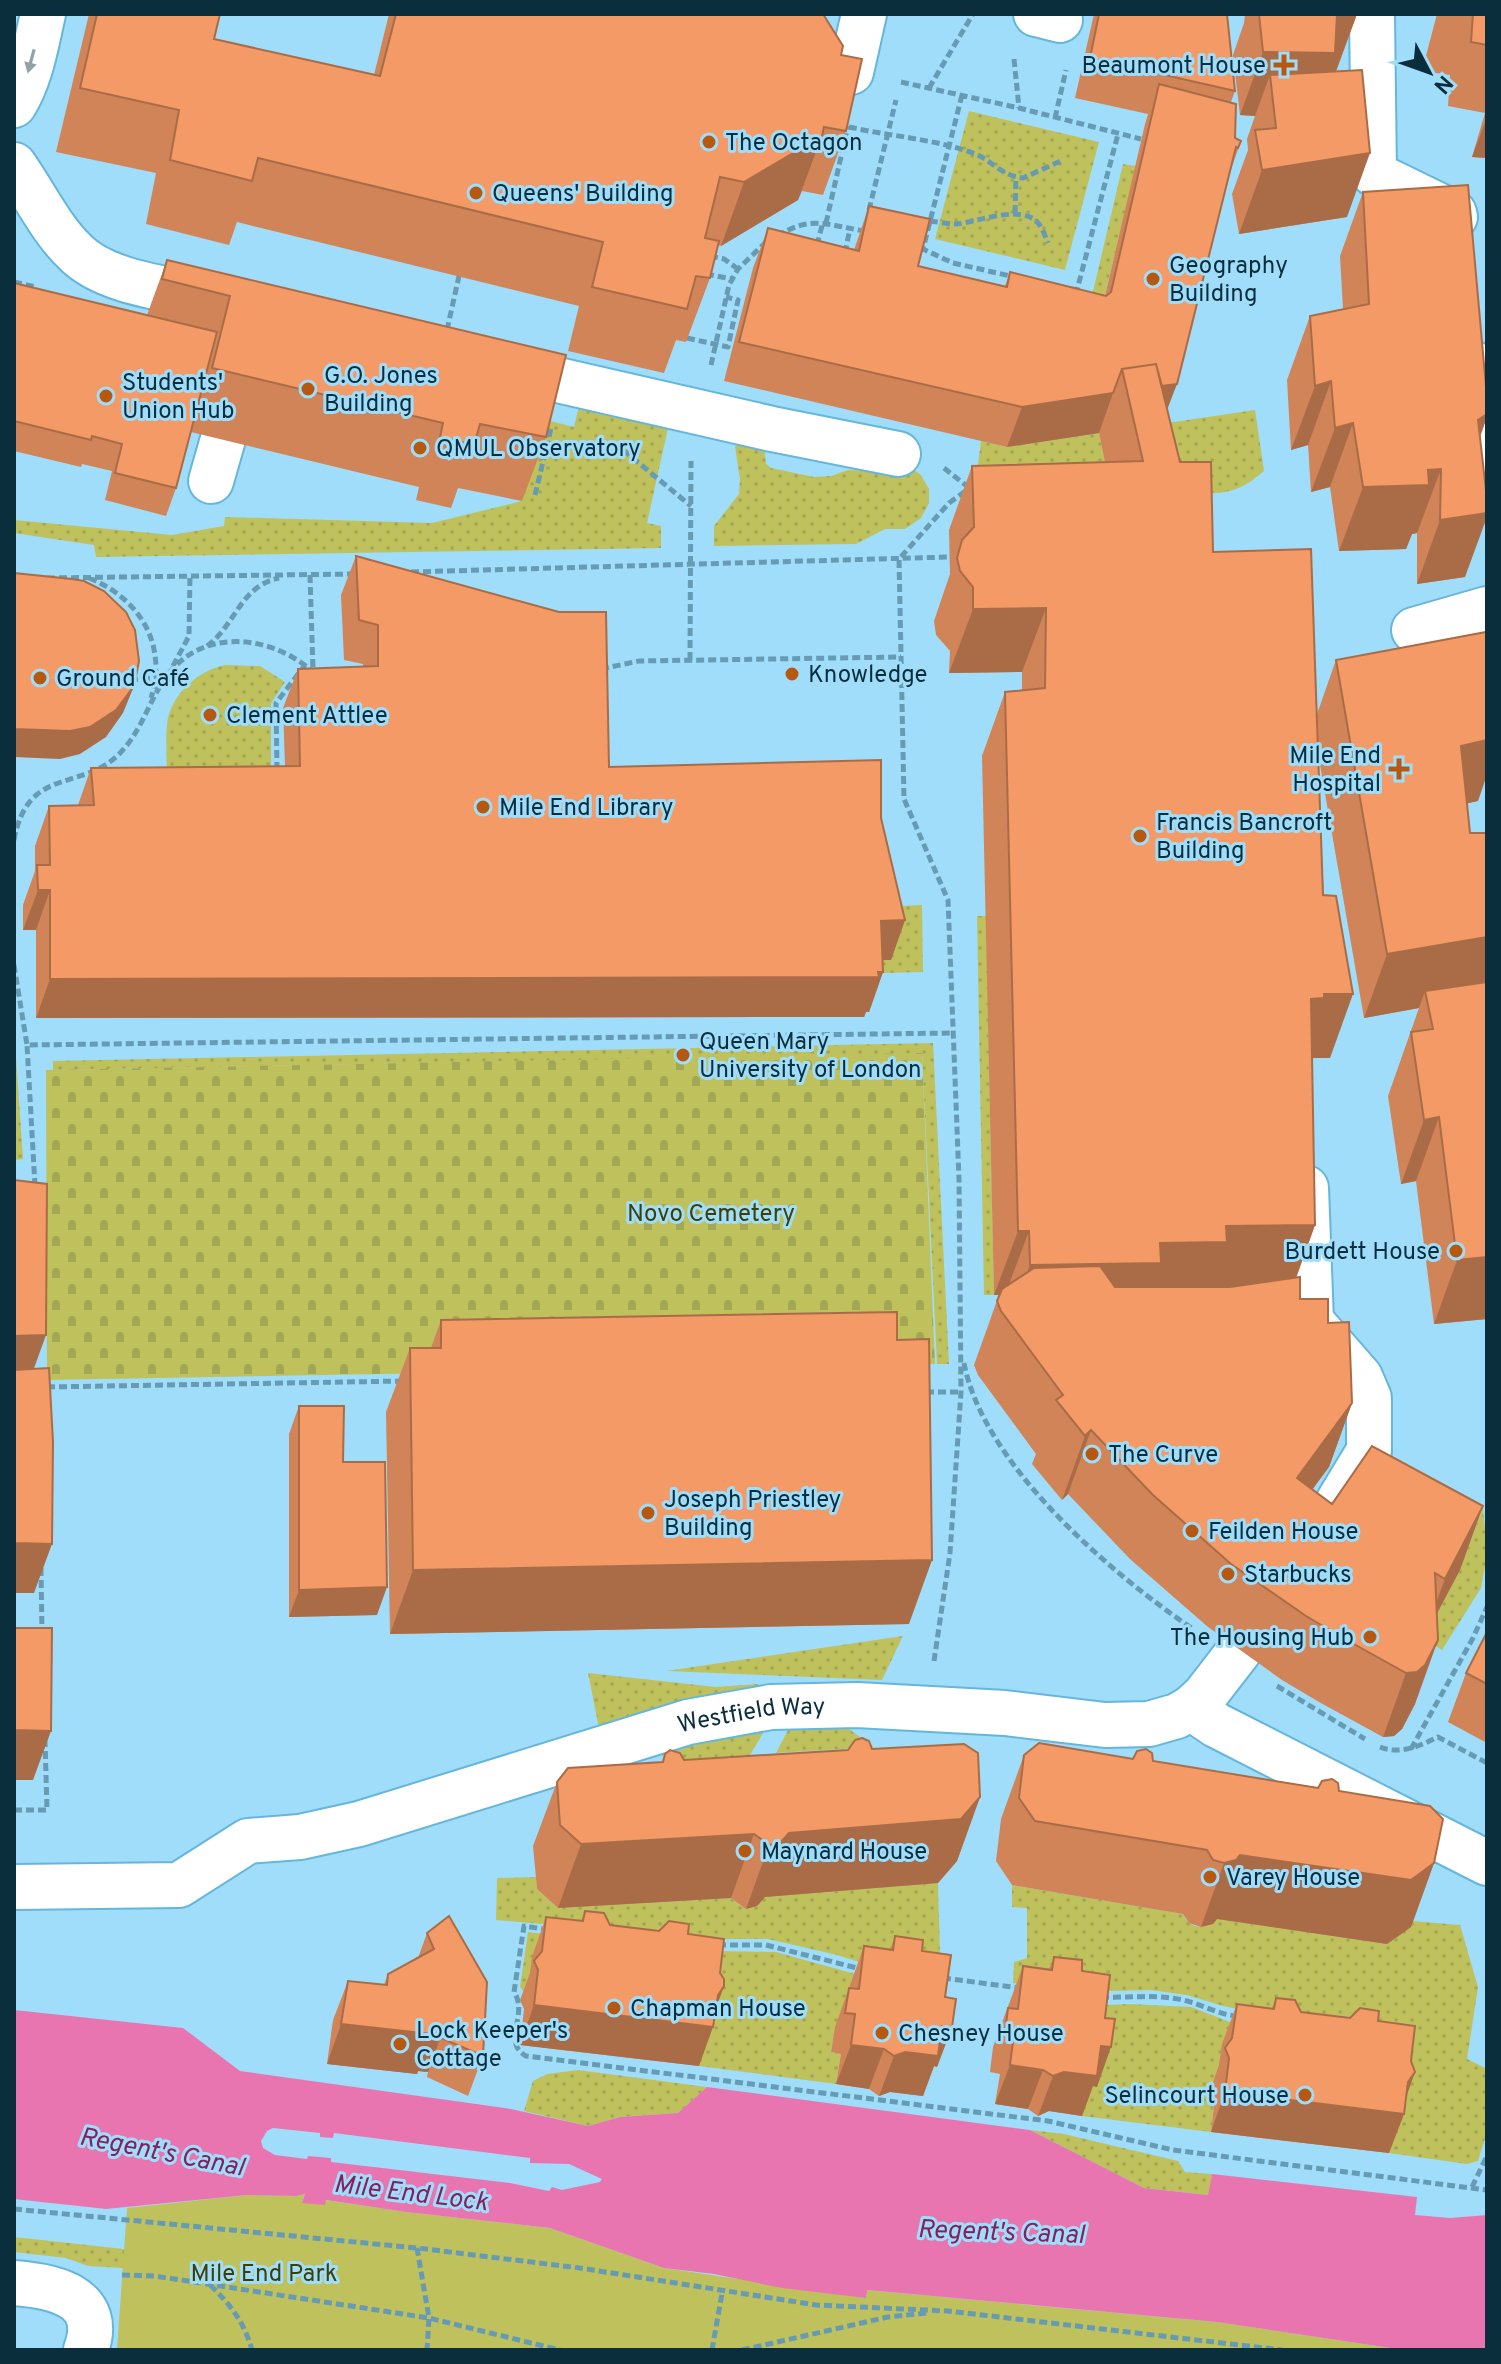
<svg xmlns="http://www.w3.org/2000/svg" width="1501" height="2364" font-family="Overpass,sans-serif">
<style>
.grass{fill:url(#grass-dots)}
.cemetery{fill:url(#cemetery-stones)}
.park{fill:#bfc15d}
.water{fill:#e975b0;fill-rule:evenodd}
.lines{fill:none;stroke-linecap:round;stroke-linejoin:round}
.minor-casing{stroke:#66b6db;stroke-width:48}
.path{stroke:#679bb3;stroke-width:5;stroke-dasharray:8 4;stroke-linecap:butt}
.minor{stroke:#fff;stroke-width:44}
.wall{fill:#d18458}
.shaded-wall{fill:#aa6c47}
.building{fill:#f39a66;stroke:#aa6c47;stroke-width:2}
.oneway{fill:#91a1a8}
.poi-dot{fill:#b75810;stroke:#9fddfb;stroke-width:3}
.labels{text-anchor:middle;stroke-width:6;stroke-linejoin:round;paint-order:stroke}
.poi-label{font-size:24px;fill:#0b2e3d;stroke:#9fddfb;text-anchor:start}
.park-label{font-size:24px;fill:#3f3f04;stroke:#9fddfb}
.street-label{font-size:24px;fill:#0b2e3d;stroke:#9fddfb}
.water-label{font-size:26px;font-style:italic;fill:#871f5b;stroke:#9fddfb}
</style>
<defs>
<pattern id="grass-dots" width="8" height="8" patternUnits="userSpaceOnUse" patternTransform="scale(2)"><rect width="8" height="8" fill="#bfc15d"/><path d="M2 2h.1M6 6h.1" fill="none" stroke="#a3a652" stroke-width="1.8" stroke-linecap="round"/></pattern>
<pattern id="cemetery-stones" width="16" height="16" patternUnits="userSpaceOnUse" patternTransform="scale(2)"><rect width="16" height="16" fill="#bfc15d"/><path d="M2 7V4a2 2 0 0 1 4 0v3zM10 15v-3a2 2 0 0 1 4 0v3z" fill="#a3a652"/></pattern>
</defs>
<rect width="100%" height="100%" fill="#9fddfb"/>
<path class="grass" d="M969 111 1099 142 1065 270 935 239Z
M1123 164 1136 166 1096 332 1083 334Z
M581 398 670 419 647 523 661 526V548L96 557 94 545 14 533V520L172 535 224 526 225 517 432 523 522 501 542 419 574 427Z
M1255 410 1264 471C1246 486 1233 494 1209 493L1133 428Z
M1099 433 1111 487 977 473 981 441 1007 447Z
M740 439 756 443 765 453 766 464 771 468 814 477 831 476 848 470 874 471 909 466 921 475 929 489V503L921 518 905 529H885L856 544 714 546V526L739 494 740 479 735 447Z
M225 665 260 666 285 682 271 703V786L169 807C168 785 164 737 168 718 174 692 200 670 225 665Z
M922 905 923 972 883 973 882 960 891 959 878 907Z
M977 916H986L994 1295H984Z
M933 1043 949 1364H937L922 1054 53 1070V1061Z
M14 1056 16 1057 23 1159 14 1160Z
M1483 1507 1487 1555 1481 1588 1442 1650 1424 1638 1460 1570Z
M903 1636 882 1680 666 1671Z
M588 1673 716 1687 758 1684 759 1691 599 1728Z
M842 1724 874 1747 776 1753 789 1728Z
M766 1728 750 1755 677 1767 653 1748Z
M536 1877 537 1889 558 1908 731 1898 746 1909 757 1906 765 1897 938 1883 940 1955 862 1963 837 1955 768 1939H712L496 1920 497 1878Z
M1012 1885 1183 1914C1189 1929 1206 1931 1217 1919L1387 1944 1412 1921 1460 1925 1478 1987 1467 2059 1487 2069V2132L1478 2161 1467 2164 1389 2153 1394 2121 1264 2014 1223 2006 1187 1995 1150 1990 1111 1991 1013 1983 1014 1962 1027 1958V1908L1012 1907Z
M528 1932 591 1940 525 1993 520 1987Z
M712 1951 776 1952 859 1975 844 2029 835 2028 831 2052 841 2054 836 2084 699 2066Z
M1131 2004 1191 2007 1230 2022 1270 2025 1213 2081 1211 2088 1215 2097 1211 2132 1082 2116 1087 2086 1106 2005Z
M578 2070 707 2087 678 2113 620 2117 588 2126 524 2111 533 2081 547 2074Z
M1030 2130 1064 2134 1178 2161 1185 2172 1212 2174 1209 2195 1144 2188Z
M14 2237 124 2249 180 2244 156 2270 88 2266 66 2258 14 2252Z"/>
<path class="cemetery" d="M922 1053 935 1364 47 1380 46 1070Z"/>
<path class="park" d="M305 2194 302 2202 325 2204V2200L406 2212 550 2228 664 2268 866 2298V2290L1217 2322 1404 2350H117L127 2208 247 2195 296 2196Z"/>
<path class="water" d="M14 2010 183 2028 240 2071 511 2109 588 2126 620 2117 678 2113 707 2087 1030 2130 1144 2188 1208 2195 1212 2174 1417 2197 1415 2215 1450 2218 1487 2215V2350H1404L1217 2322 867 2290 866 2298 782 2288 714 2274 664 2268 550 2228 406 2212 326 2200 325 2205 302 2203 305 2194 296 2196 247 2195 106 2209 14 2199ZM273 2128 320 2133V2137L333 2138 334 2133 530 2158V2163L569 2164 602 2179 600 2182 562 2190 552 2187 549 2191 510 2183 331 2162V2158L308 2156 307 2159 275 2155 263 2148 261 2141 267 2131Z"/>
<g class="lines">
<defs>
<g id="minor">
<path d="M1036 14 1060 20"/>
<path d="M1372 14 1374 174 1454 213 1455 217"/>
<path d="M851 72 864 14"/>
<path d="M14 105C31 78 36 44 43 14"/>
<path d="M14 165C34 193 50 228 75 252 106 284 173 289 216 299"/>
<path d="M1477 365 1487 473"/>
<path d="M501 367 772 429 898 454"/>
<path d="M211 481 223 439"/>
<path d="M1414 630 1487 609"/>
<path d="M1306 1188 1311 1321 1360 1377 1369 1398V1451L1338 1502"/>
<path d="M1191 1708 1216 1725 1487 1863"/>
<path id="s1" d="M14 1887 179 1885 248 1841 300 1837 359 1824 688 1722 771 1707 857 1705 1005 1713 1105 1725 1149 1724 1177 1716 1191 1708 1205 1695 1239 1651"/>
<path d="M14 2283C55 2286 105 2297 86 2350"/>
</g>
</defs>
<use href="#minor" class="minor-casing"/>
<path class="path" d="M1014 59 1019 108
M901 82 1019 108 1141 139
M929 88 973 14
M962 95 923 249 953 263 1015 277
M1055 118 1066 70
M849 127C889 136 934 139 973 153 992 160 1001 176 1023 178L1063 160
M869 210 896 100
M1015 213 1016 177
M930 221C938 222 948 224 956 224 977 222 1019 205 1036 221 1042 226 1045 236 1048 243
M826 223 848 126
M777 236C811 215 828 225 864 231L865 228
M817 245 823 222
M845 253 850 228
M710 256 724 259 738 269
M706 274 732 279
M14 282 36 287
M1072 289 1077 290 1118 134
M447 330 459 276
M687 338 728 347 738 300 726 297
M711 365 729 285 738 269 765 243
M623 450 691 506
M944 468 968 487
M535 495 551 428
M411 572 949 557
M310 575 313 670
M47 578 353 574
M89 578C139 598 168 644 151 698
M207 646C236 625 240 586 279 578
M690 660 691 461
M173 666 189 636 190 576
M601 669 639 661 901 657
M130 680 155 678 167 674
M277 770 276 703 305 665
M14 840C28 764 83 793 121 752 143 729 150 697 169 673 206 627 272 636 312 671
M14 965 27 1045
M35 1186 27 1045 953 1033
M964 1363C983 1464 1110 1573 1193 1629
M47 1387 405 1381
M926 1392H961
M41 1568 42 1634
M934 1661 950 1553 961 1392 959 1179 948 900 904 799 899 559 949 503 967 490
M1277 1686 1365 1739
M1380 1747C1400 1755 1420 1746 1438 1737L1487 1763
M1411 1749 1473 1638 1487 1607
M14 1810H47L45 1740
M549 1930 524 1926 514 1992C529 2014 501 2042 526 2056L1048 2121 1173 2150 1487 2190
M718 1945H766L861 1969
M943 1978 1020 1988
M1101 1997C1128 1998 1156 1994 1183 2000 1201 2004 1217 2014 1236 2016
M1472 2187 1487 2156
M14 2209 417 2248 580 2268 816 2305 948 2311 1282 2350
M417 2248 429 2318 427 2350
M122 2275 155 2276 429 2318 560 2350
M210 2285C231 2305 244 2322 252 2350
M712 2350 723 2288
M742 2350 888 2317 927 2313"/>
<use href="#minor" class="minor"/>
</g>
<path class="wall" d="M89 14H220L214 39 374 75 389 14H823L841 55 846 131 823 195 802 191 798 200 721 246 718 245 710 278 686 342 676 340 664 373 568 351 579 306 237 222 229 245 146 224 156 173 56 152Z
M1094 14H1227L1235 91 1231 102 1235 138 1241 141 1229 175 1167 410 1180 462 1213 552 1317 714 1336 660 1478 801 1467 803 1487 1319 1434 1324 1416 1181 1401 1184 1388 1096 1419 1008 1364 1018 1318 753 1330 1058H1312L1315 1225 1296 1278 1300 1299 1328 1323 1352 1403 1329 1467 1312 1490 1332 1504 1483 1506 1460 1570 1437 1614 1415 1704 1402 1729 1394 1736 1383 1737 1319 1702 1282 1680 1208 1627 1130 1559 1068 1494 1062 1500 1032 1464 1036 1454 978 1375 974 1365 999 1295H994L982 756 1005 692 1022 690V672L949 673 950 651 936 635 934 621 950 574 949 530 972 466 1105 462 1099 433 1007 447 724 381 753 268 768 228 854 250 869 206 918 266 1005 286 1010 272 1105 296 1145 124 1148 114 1075 98Z
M1245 14H1357L1336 72 1347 217 1239 234 1232 194 1248 150 1247 139 1255 116 1240 115 1233 55 1244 23Z
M1437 14H1487V158L1472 157 1485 113 1448 106 1450 75 1422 71Z
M1363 192 1487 398V417L1480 437 1465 577 1417 584V533L1412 534 1406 549 1339 551 1330 487 1311 492 1308 445 1291 450 1287 380 1310 316 1343 309 1340 256Z
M167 260 546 437 522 501 458 488 451 508 416 500 419 487 191 432 176 488 166 516 105 500 112 471 82 464 81 467 14 451V283L147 315Z
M356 556 609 767 881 818 905 920 891 960H883V972L869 1012H866L864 1017 36 1018V930H23V905L35 871V846L49 806 78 805 91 768 285 766 283 708 298 669 363 666V664L344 660 341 595Z
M441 1320 897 1340 909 1624 390 1634 386 1412 410 1348H431Z
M299 1406 343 1462 377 1615 289 1617V1434Z
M1487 1632V1743L1448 1722 1466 1673Z
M872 1749 980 1797 957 1861 938 1883 765 1897 757 1906 746 1909 731 1898 558 1908 537 1889 533 1846 557 1782 662 1762 665 1754 684 1760Z
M1024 1755 1153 1761 1339 1791 1434 1863 1411 1927 1387 1944 1217 1919 1213 1924 1201 1927 1189 1923 1183 1914 1012 1885 996 1861 1001 1819Z
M585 1911 610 1925 688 1934 720 1973 715 2011 699 2066 520 2045 524 2009 520 2000 530 1973 532 1957 546 1917 581 1921Z
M427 1933 483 2056 468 2096 427 2077 428 2072 418 2071 417 2074 327 2064 333 2020 348 1981 384 1985 388 1974 418 1958Z
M895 1936 922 1951 945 1997 952 2027 937 2067 934 2066 923 2096 890 2092 879 2096 869 2089 836 2084 841 2054 831 2052 835 2027 864 1946 890 1950Z
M1054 1957 1082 1971 1097 2087 1093 2086 1082 2116 1049 2111 1038 2116 1028 2109 995 2104 1000 2074 990 2072 993 2047 1023 1966 1049 1969Z
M1276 1998 1301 2012 1378 2021 1406 2097 1404 2114 1389 2153 1211 2132 1215 2097 1211 2088 1219 2065 1222 2044 1237 2004 1272 2008Z"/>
<path class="shaded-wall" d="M1336 14H1357L1334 76 1270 75 1255 116 1240 115 1263 52Z
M1487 117V158L1472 157Z
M822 136 798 200 721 246 744 182Z
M1370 153 1347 217 1239 234 1262 170Z
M1331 381 1308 445 1291 450 1315 386Z
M1177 384 1162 423 1127 391Z
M1113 393 1099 433 1007 447 1022 407Z
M1487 414V417L1465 477 1478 420Z
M1353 423 1330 487 1311 492 1335 428Z
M1441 469 1417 533 1412 534 1406 549 1339 551 1363 487 1428 470Z
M1487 513V517L1465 577 1417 584 1440 520Z
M1046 608 1022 672 949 673 973 609Z
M134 686 123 713 106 737 80 754 60 759 14 757V729Z
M1487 740V775L1478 801 1438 810 1461 746Z
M38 890H50L36 930H23Z
M905 920 891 960H867L881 921Z
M1487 937V997L1425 991 1419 1008 1364 1018 1387 954Z
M883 972 869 1012H866L864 1017 36 1018 50 979Z
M1324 994H1353L1330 1058H1302L1311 999Z
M1439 1117 1416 1181 1401 1184 1424 1120Z
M1315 1225 1292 1289 1009 1322 1030 1265 1160 1243 1226 1226Z
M1018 1231H1029L1005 1295H994Z
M1487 1257V1319L1434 1324 1457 1260Z
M46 1335 28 1385H14V1336Z
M1352 1403 1329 1467 1273 1542 1297 1478Z
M1091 1430 1068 1494 1062 1500 1085 1436Z
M1483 1506 1460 1570 1421 1643 1445 1579Z
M14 1543 52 1544 34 1593H14Z
M932 1560 909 1624 390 1634 413 1570Z
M387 1587 377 1615 289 1617 299 1590Z
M1438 1640 1415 1704 1402 1729 1394 1736 1383 1737 1406 1673Z
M14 1730 51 1731 33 1780H14Z
M980 1797 957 1861 938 1883 765 1897 757 1906 746 1909 769 1845 789 1833Z
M754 1834 731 1898 558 1908 581 1844Z
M1240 1855 1434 1863 1411 1927 1387 1944 1217 1919 1213 1924 1201 1927 1224 1863Z
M724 1986 710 2025 713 2027 699 2066 520 2045 534 2005 718 1995Z
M341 2024 442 2033 428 2072 418 2071 417 2074 327 2064Z
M942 2026 952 2027 937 2067 934 2066 923 2096 890 2092 879 2096 894 2056Z
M851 2045 884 2049 869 2089 836 2084Z
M1101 2046 1111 2047 1097 2087 1093 2086 1082 2116 1049 2111 1038 2116 1053 2076Z
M1010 2065 1043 2070 1028 2109 995 2104Z
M1415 2072 1401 2112 1404 2114 1389 2153 1211 2132 1225 2092 1408 2082Z"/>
<path class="building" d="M97 14H220L214 39 380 76 396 14H823L843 46 841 55 862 59 846 131 824 127 822 136 744 182 720 177 705 238 719 241 710 278 696 276 687 309 592 287 603 242 258 158 252 181 170 160 179 110 80 88Z
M1099 14H1227L1235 91 1090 58Z
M1259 14H1337L1335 53 1263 52Z
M1473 14H1487V45L1471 42Z
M1362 70 1370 153 1262 170 1255 130 1276 128 1270 75Z
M1159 84 1236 104 1235 138 1241 141 1238 148 1236 147 1177 384 1162 386 1156 364 1122 369 1113 393 1022 407 739 342 768 228 859 251 869 206 930 219 918 266 1007 287 1010 272 1106 296 1111 292Z
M1468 185 1487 398V414L1478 420 1487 499V513L1440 520 1441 469 1428 470 1429 485 1363 487 1353 423 1335 428 1331 381 1315 386 1310 316 1369 304 1363 192Z
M167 260 566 355 546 437 480 424 474 445 440 437 443 423 212 368 230 296 162 279Z
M14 283 217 332 176 488 115 473 122 444 92 436 91 440 14 421Z
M1156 364 1180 462H1211L1213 552 1311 549 1323 895 1336 896 1353 994H1324V998L1311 999 1315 1225 1226 1226 1227 1242 1160 1243 1161 1263 1030 1265 1029 1231H1018L1005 692 1045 688 1046 608 973 609V587L960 571 957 558 962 540 974 527 972 466 1143 461 1122 369Z
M356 556 559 612H606L609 767 881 760V818L905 920 881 921 883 972H878L879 977 50 979V890H38L37 865H50L49 806 94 805 91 768 300 766 298 669 378 666V625L359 620Z
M14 573 72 579 84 581 104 591 126 612 135 630 139 661 134 686 116 710 90 727 70 731 14 729Z
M1486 632 1487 641V740L1461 746 1470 833H1487V937L1387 954 1336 660Z
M1487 982V1257L1457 1260 1439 1117 1424 1120 1411 1032 1433 1029 1425 991Z
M14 1180 47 1184 46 1335 14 1336Z
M1100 1266 1115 1287H1230L1300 1277V1299H1328V1323L1349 1322 1352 1403 1297 1478 1332 1504 1372 1446 1483 1506 1445 1579 1435 1573 1438 1640 1425 1665 1417 1672 1406 1673 1343 1638 1306 1616 1231 1564 1153 1495 1091 1430 1085 1436 1056 1400 1063 1395 1001 1311 997 1301 1002 1289 1034 1268Z
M897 1312V1340L929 1339 932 1560 413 1570 410 1348H441V1320Z
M49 1368 53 1442 52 1544 14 1543V1370Z
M299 1406H344L343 1462H385L387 1587 299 1590Z
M14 1628H52L51 1731 14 1730Z
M1487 1632V1684L1466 1673Z
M862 1738 869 1741 872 1749 964 1744 978 1753 980 1797 961 1819 789 1833 781 1842 769 1845 754 1834 581 1844 560 1825 557 1782 568 1768 663 1762 665 1754 670 1750 680 1753 684 1760 848 1750 855 1740Z
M1039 1743 1133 1759 1137 1751 1146 1749 1152 1753 1153 1761 1318 1788 1322 1781 1332 1779 1338 1783 1339 1791 1430 1806 1443 1819 1434 1863 1411 1880 1240 1855 1236 1860 1224 1863 1213 1860 1207 1850 1035 1821 1019 1798 1024 1755Z
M585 1911 604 1913 610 1925 659 1931 669 1921 689 1924 688 1934 724 1939 720 1973 724 1979V1986L718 1995 713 2027 534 2005 538 1970 534 1961 542 1951 546 1917 583 1921Z
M449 1916 487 1982 483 2056 441 2038 442 2033 432 2032 431 2034 341 2024 348 1981 387 1985 388 1974 434 1949 427 1933Z
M895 1936 923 1940 922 1951 951 1955 945 1997 956 1999 952 2027 942 2026 938 2056 905 2052 894 2056 884 2049 851 2045 855 2014 845 2013 849 1988 859 1989 864 1946 893 1950Z
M1054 1957 1082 1960V1971L1110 1975 1105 2018 1115 2019 1111 2047 1101 2046 1097 2076 1064 2072 1053 2076 1043 2070 1010 2065 1014 2034 1005 2033 1008 2008 1018 2009 1023 1966 1052 1970Z
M1276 1998 1295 2000 1301 2012 1350 2018 1360 2008 1379 2011 1378 2021 1415 2026 1411 2061 1415 2072 1408 2082 1404 2114 1225 2092 1229 2058 1225 2048 1232 2038 1237 2004 1274 2009Z"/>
<defs><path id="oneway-solid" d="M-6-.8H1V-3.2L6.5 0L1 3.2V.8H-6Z" transform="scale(2)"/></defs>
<use class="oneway" href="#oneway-solid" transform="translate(31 61) rotate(105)"/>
<g class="poi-dot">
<path d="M1280 53h8v8h8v8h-8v8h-8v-8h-8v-8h8z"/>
<circle cx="709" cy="142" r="8"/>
<circle cx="476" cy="193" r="8"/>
<circle cx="1153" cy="279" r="8"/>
<circle cx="308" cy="389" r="8"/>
<circle cx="106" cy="396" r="8"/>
<circle cx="420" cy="448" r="8"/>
<circle cx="792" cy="674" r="8"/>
<circle cx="40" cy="678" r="8"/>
<circle cx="210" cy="715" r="8"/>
<path d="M1395 757h8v8h8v8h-8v8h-8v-8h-8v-8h8z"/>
<circle cx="483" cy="807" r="8"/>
<circle cx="1140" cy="836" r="8"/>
<circle cx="683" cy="1055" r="8"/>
<circle cx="1456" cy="1251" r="8"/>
<circle cx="1092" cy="1454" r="8"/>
<circle cx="648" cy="1513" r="8"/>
<circle cx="1192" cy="1531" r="8"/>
<circle cx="1228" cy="1574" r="8"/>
<circle cx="1370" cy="1637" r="8"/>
<circle cx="745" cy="1851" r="8"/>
<circle cx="1210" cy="1877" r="8"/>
<circle cx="614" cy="2008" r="8"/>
<circle cx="882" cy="2033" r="8"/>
<circle cx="400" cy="2044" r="8"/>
<circle cx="1305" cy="2095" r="8"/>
</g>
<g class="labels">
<g class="poi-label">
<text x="1266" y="73" text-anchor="end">Beaumont House</text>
<text x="725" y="150">The Octagon</text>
<text x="492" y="201">Queens' Building</text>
<text x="1169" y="273">Geography<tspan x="1169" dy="28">Building</tspan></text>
<text x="324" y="383">G.O. Jones<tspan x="324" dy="28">Building</tspan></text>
<text x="122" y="390">Students'<tspan x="122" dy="28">Union Hub</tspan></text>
<text x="436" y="456">QMUL Observatory</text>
<text x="808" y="682">Knowledge</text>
<text x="56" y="686">Ground Café</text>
<text x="226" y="723">Clement Attlee</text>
<text x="1381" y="763" text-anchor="end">Mile End<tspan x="1381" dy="28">Hospital</tspan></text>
<text x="499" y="815">Mile End Library</text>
<text x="1156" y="830">Francis Bancroft<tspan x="1156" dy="28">Building</tspan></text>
<text x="699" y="1049">Queen Mary<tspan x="699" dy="28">University of London</tspan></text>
<text x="1440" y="1259" text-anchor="end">Burdett House</text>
<text x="1108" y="1462">The Curve</text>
<text x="664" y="1507">Joseph Priestley<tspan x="664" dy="28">Building</tspan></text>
<text x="1208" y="1539">Feilden House</text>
<text x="1244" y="1582">Starbucks</text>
<text x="1354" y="1645" text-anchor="end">The Housing Hub</text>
<text x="761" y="1859">Maynard House</text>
<text x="1226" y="1885">Varey House</text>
<text x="630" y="2016">Chapman House</text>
<text x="416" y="2038">Lock Keeper's<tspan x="416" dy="28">Cottage</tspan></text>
<text x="898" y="2041">Chesney House</text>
<text x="1289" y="2103" text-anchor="end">Selincourt House</text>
</g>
<g class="park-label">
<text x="711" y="1221">Novo Cemetery</text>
<text x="264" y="2281">Mile End Park</text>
</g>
<g class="street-label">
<text dy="8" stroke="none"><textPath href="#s1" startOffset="768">Westfield Way</textPath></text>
</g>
<g class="water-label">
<text transform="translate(162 2151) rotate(11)" y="9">Regent's Canal</text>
<text transform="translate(411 2192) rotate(7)" y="9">Mile End Lock</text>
<text transform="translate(1001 2231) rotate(2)" y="9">Regent's Canal</text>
</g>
</g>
<rect width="1501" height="2364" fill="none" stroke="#0b2e3d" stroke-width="32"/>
<g transform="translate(1429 72) rotate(131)" stroke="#9fddfb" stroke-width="6" paint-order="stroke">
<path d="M0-6L14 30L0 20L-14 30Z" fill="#0b2e3d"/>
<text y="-12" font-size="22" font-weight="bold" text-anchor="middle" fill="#0b2e3d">N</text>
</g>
</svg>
